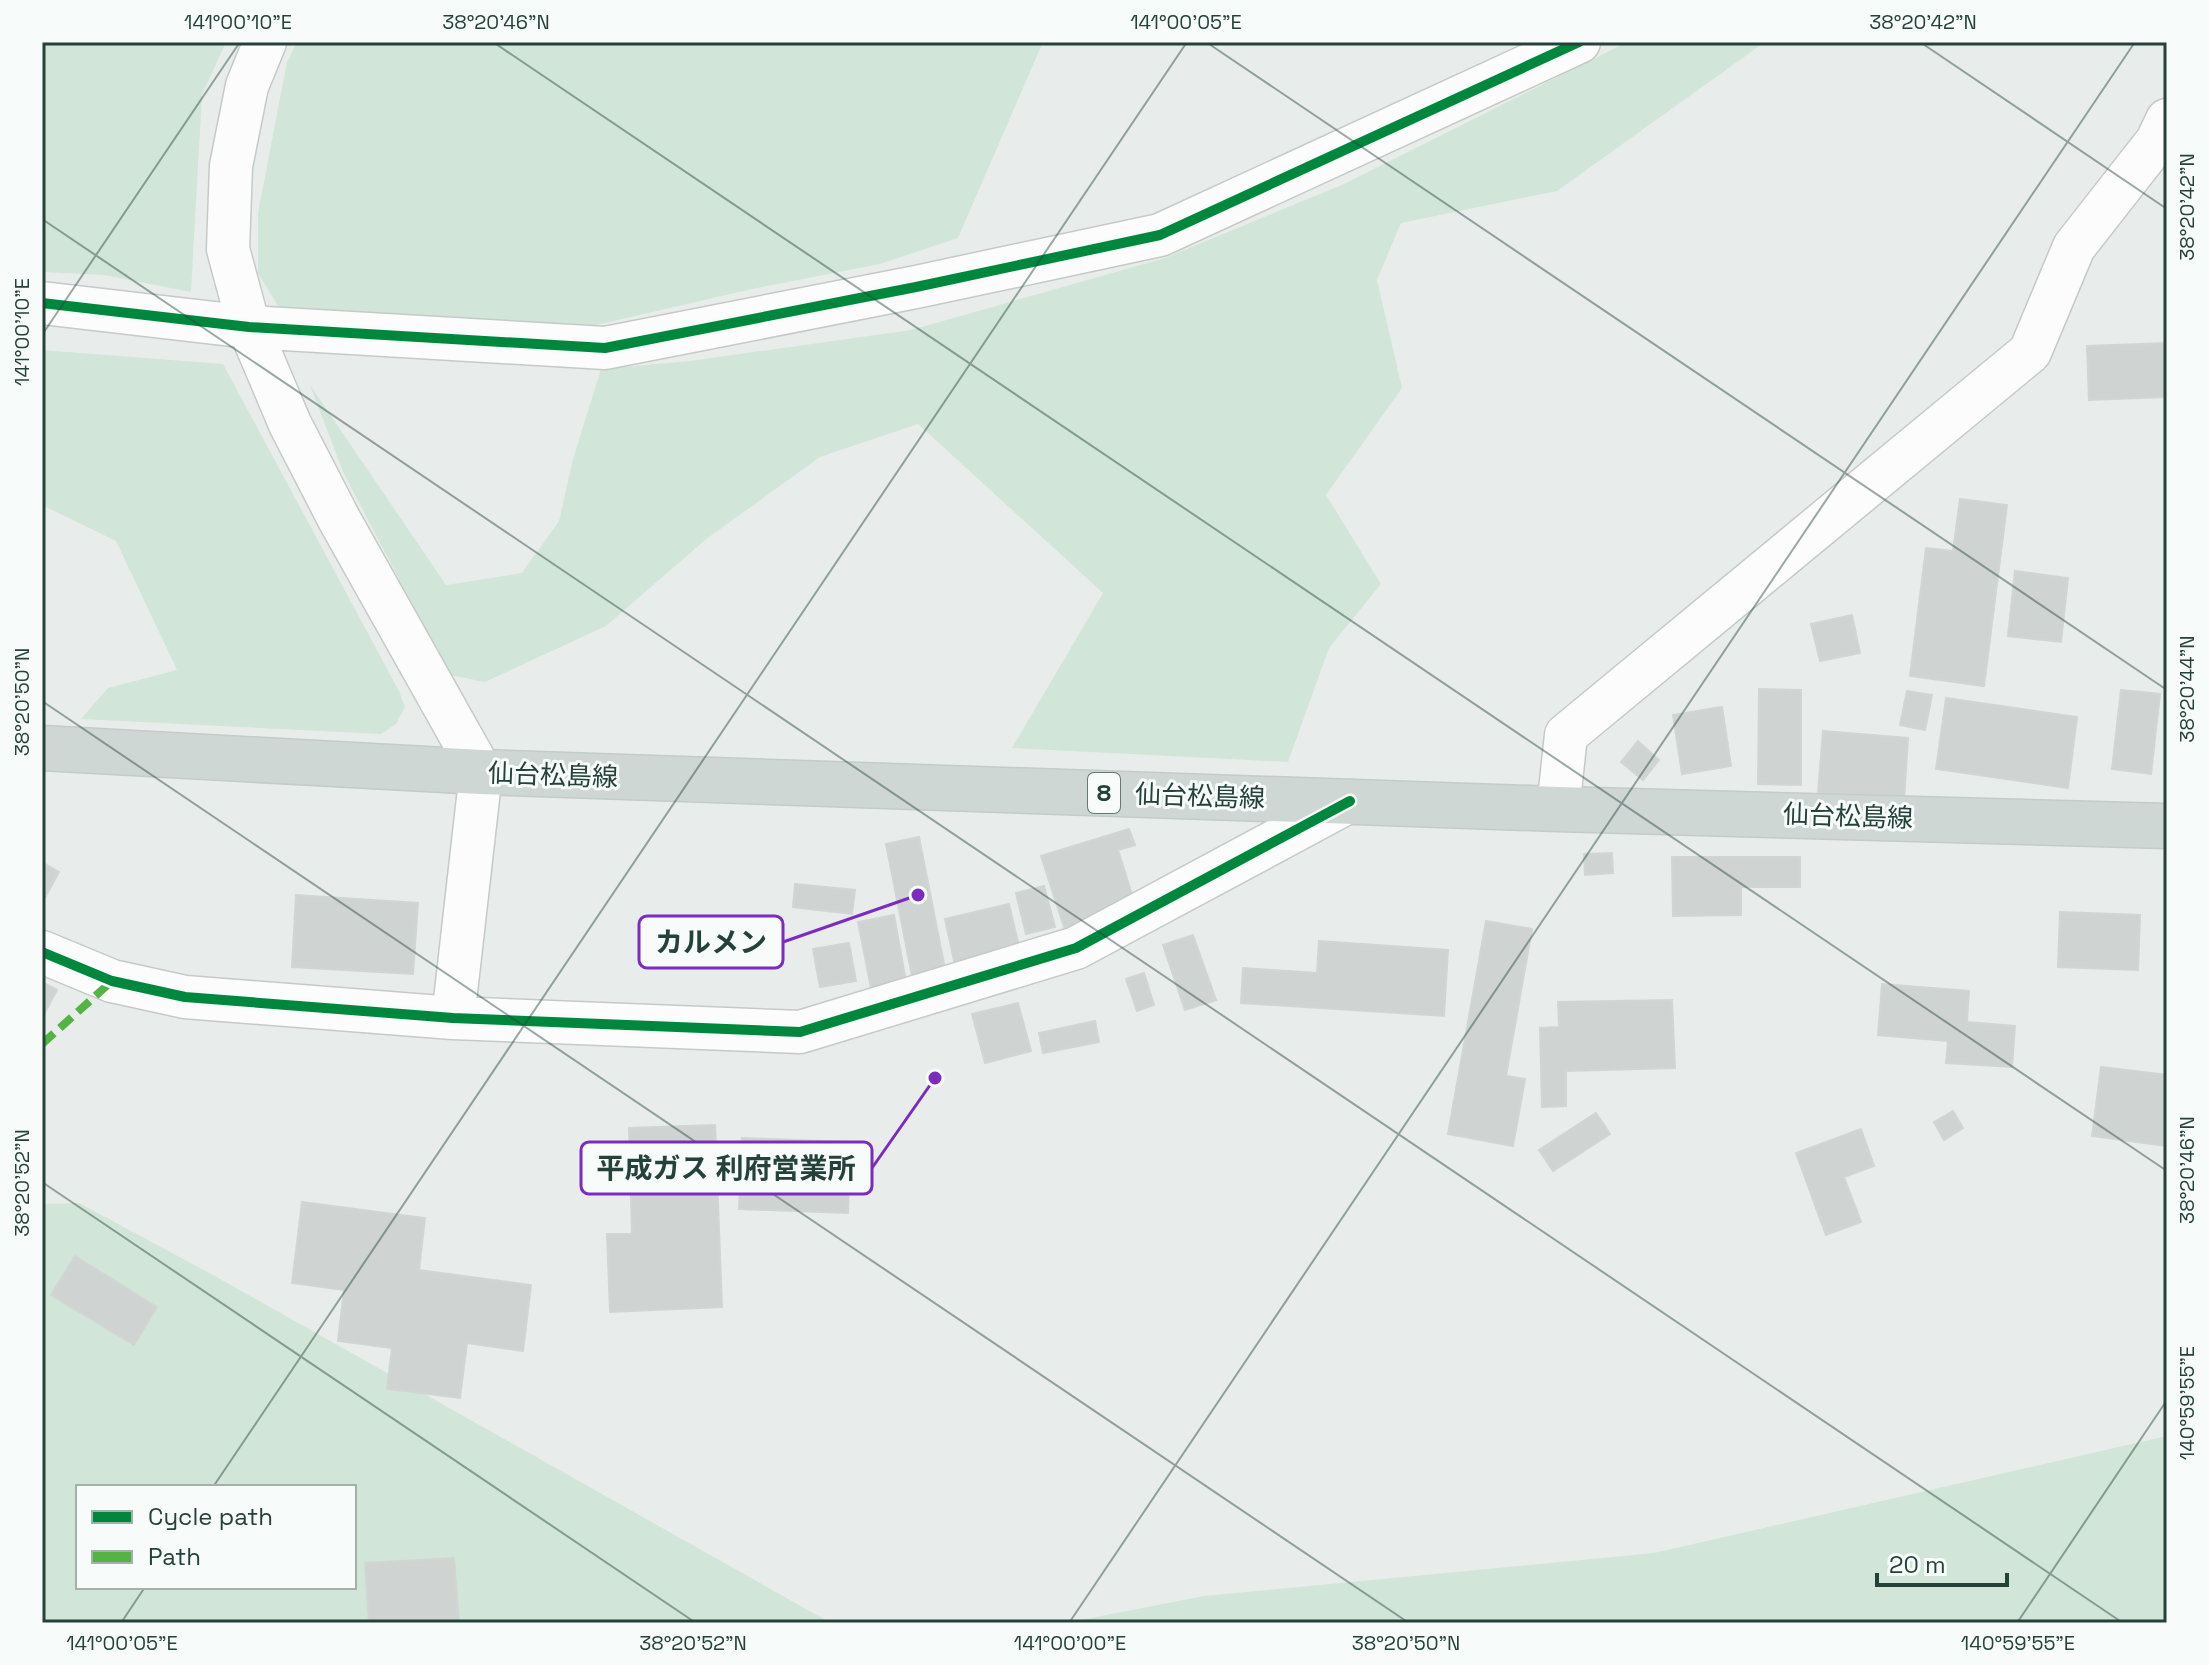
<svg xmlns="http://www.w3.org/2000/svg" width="2209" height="1665" font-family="'Space Grotesk','Noto Sans JP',sans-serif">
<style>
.green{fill:#d1e6d8;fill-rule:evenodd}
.building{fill:#cfd4d2;stroke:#d1d6d4;stroke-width:2}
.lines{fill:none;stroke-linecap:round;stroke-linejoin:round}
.minor-casing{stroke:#c5cac8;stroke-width:45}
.major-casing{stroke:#c3ccc9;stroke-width:47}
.minor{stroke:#fcfcfc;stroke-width:42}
.major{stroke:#cfd7d5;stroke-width:44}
.quiet{stroke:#55b346;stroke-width:8;stroke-dasharray:16 8;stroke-linecap:butt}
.cycleway-casing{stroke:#f7fbf9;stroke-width:15}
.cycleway{stroke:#00873e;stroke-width:10}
.ticks{fill:none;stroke:#24423a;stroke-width:2;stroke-opacity:0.45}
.labels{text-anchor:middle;stroke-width:6;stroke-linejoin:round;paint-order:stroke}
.shield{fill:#f7fbf9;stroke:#637a73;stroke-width:2}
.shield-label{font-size:24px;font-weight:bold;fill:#24423a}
.street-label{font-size:26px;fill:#24423a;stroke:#f7fbf9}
.leader{fill:none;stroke:#7b2cbf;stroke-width:3}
.callout-dot{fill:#7b2cbf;stroke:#f7fbf9;stroke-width:3}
.callout{fill:#f7fbf9;stroke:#7b2cbf;stroke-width:3}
.callout-label{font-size:28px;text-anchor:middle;font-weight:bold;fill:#24423a}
.neatline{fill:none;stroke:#24423a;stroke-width:3}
.ticks-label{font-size:20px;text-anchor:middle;fill:#24423a}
</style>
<rect width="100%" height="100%" fill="#e8edeb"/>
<path class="green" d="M42 42H226L202 95 191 292 104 275 42 272Z
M297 42H1043L958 238 880 264 752 289 592 326 281 311 258 273V213L287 62Z
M1627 42H1765L1557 191 1401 223 1377 280 1402 388 1326 495 1381 584 1329 648 1288 762 1012 748 1103 593 918 424 820 457 705 540 606 626 485 682 449 675 343 472 310 385 446 585 522 573 559 521 573 459 601 369 690 361 911 330 1165 258 1344 184Z
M42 350 223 364 399 691 405 707 396 724 381 734 81 719 108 688 177 670 116 541 42 505Z
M79 1203 213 1275 831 1623H42V1204ZM78 1487H354V1587H78Z
M2167 1436V1623H1065L1204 1596 1654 1553Z"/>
<path class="building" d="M2167 343V397L2089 400 2087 346Z
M1960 499 2007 505 1984 686 1910 676 1926 548 1953 551Z
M2015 571 2068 578 2061 642 2008 636Z
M1852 615 1860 653 1820 661 1811 624Z
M1759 689 1801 690V785L1758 784Z
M2121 690 2160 694 2151 774 2112 769Z
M1907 691 1932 695 1925 730 1900 725Z
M1946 698 2077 717 2068 788 1936 769Z
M1722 707 1731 766 1682 774 1673 715Z
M1823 731 1908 738 1904 800 1818 793Z
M1638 741 1659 760 1643 780 1621 762Z
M1129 829 1135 845 1118 850 1136 907 1065 930 1041 856Z
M919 837 945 969 912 976 886 844Z
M1612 853 1613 873 1585 875 1584 854Z
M1672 857H1800V887H1741V915L1673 916Z
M42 862 59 872 42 903Z
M795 884 855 890 852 914 793 907Z
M1044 886 1055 927 1026 934 1016 893Z
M296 895 418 903 413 974 292 967Z
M1009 904 1021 955 956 970 945 919Z
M2060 912 2140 915 2138 970 2058 967Z
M894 915 906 982 871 988 858 922Z
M1486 921 1532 929 1506 1076 1525 1079 1513 1146 1448 1134Z
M1193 935 1216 1000 1185 1010 1163 945Z
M1319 941 1448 950 1444 1016 1241 1003 1243 968 1317 973Z
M849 943 856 981 820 987 813 949Z
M1144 973 1154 1005 1137 1011 1126 979Z
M42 982 57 990 42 1018Z
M1882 984 1969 991 1967 1022 2015 1026 2012 1067 1946 1063 1948 1041 1878 1035Z
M1672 1000 1675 1068 1566 1071V1106L1542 1107 1540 1028 1559 1027 1558 1002Z
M1018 1003 1031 1051 985 1063 972 1014Z
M1095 1021 1099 1042 1043 1053 1039 1033Z
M2101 1067 2167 1075V1146L2092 1136Z
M1953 1111 1963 1128 1944 1140 1934 1122Z
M1596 1113 1610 1134 1553 1171 1539 1150Z
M715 1125 722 1307 610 1312 607 1234H632L629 1128Z
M1861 1129 1874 1166 1844 1177 1861 1222 1826 1235 1796 1153Z
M742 1138 851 1142 848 1213 739 1209Z
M302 1202 425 1218 419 1270 531 1285 523 1351 467 1343 460 1398 387 1389 392 1348 338 1341 344 1290 292 1283Z
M75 1256 157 1307 134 1345 51 1295Z
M454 1558 459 1623H369L365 1563Z"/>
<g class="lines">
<defs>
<path id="minor" d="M265 42 247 86 231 166 228 249 249 327 290 424 339 519 481 772 453 1018
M42 303 249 327 605 348 916 287 1160 235 1579 42
M1558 809 1566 735 2030 352 2074 247 2157 141 2167 120
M42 952 112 981 185 997 453 1018 800 1032 1076 948 1350 801"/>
<path id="major" d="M42 748 481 772 1558 809 2167 826"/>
</defs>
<use href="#minor" class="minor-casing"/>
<use href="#major" class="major-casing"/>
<use href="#minor" class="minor"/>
<use href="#major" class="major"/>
<path class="quiet" d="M42 1044 112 981"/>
<defs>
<path id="cycleway" d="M42 303 249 327 605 348 916 287 1160 235 1579 42
M42 952 112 981 185 997 453 1018 800 1032 1076 948 1350 801"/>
</defs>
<use href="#cycleway" class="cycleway-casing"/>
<use href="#cycleway" class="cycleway"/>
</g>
<path class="ticks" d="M493 42 2167 1171M1206 42 2167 690M1920 42 2167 209M42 219 2123 1623M42 335 240 42M42 701 1409 1623M42 1182 696 1623M213 1487 1187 42M121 1623 145 1587M1069 1623 2135 42M2017 1623 2167 1400"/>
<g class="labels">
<rect class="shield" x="1088" y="773" width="32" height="40" rx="6"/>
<g class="shield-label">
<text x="1104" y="801">8</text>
</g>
<g class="street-label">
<text transform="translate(553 775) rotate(2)" y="9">仙台松島線</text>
<text transform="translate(1200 796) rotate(2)" y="9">仙台松島線</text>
<text transform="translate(1848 816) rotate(2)" y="9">仙台松島線</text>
</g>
</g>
<path class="leader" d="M918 895L783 942M935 1078L872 1168"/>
<g class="callout-dot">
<circle cx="918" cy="895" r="8"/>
<circle cx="935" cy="1078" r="8"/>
</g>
<g class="callout">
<rect x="639" y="916" width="144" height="52" rx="8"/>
<rect x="581" y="1142" width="291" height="52" rx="8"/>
</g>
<g class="callout-label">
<text x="711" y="952">カルメン</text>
<text x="726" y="1178">平成ガス 利府営業所</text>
</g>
<rect width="2209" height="1665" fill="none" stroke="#f7fbf9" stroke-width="88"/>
<rect x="76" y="1485" width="280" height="104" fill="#f7fbf9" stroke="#a3b1ad" stroke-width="2"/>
<rect x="92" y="1511" width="40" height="12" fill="#00873e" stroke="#a3b1ad" stroke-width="2"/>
<text x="148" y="1525" font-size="24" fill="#24423a">Cycle path</text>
<rect x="92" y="1551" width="40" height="12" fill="#55b346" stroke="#a3b1ad" stroke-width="2"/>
<text x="148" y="1565" font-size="24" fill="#24423a">Path</text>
<path d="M1877 1573v12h130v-12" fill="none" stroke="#24423a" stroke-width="4"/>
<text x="1889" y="1573" font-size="24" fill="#24423a" stroke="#f7fbf9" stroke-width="6" paint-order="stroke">20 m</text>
<rect x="44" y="44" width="2121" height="1577" class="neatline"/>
<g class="ticks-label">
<text x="238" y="29">141°00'10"E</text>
<text x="496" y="29">38°20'46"N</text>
<text x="1186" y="29">141°00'05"E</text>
<text x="1923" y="29">38°20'42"N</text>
<text transform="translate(2187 207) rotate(-90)" y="7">38°20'42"N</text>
<text transform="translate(22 332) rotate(-90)" y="7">141°00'10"E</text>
<text transform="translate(2187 689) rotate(-90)" y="7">38°20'44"N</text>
<text transform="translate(22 702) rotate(-90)" y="7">38°20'50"N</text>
<text transform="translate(2187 1170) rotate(-90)" y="7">38°20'46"N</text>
<text transform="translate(22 1183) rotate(-90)" y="7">38°20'52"N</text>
<text transform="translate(2187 1403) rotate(-90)" y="7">140°59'55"E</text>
<text x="122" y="1650">141°00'05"E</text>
<text x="693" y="1650">38°20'52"N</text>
<text x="1070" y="1650">141°00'00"E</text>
<text x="1406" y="1650">38°20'50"N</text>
<text x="2018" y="1650">140°59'55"E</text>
</g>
</svg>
